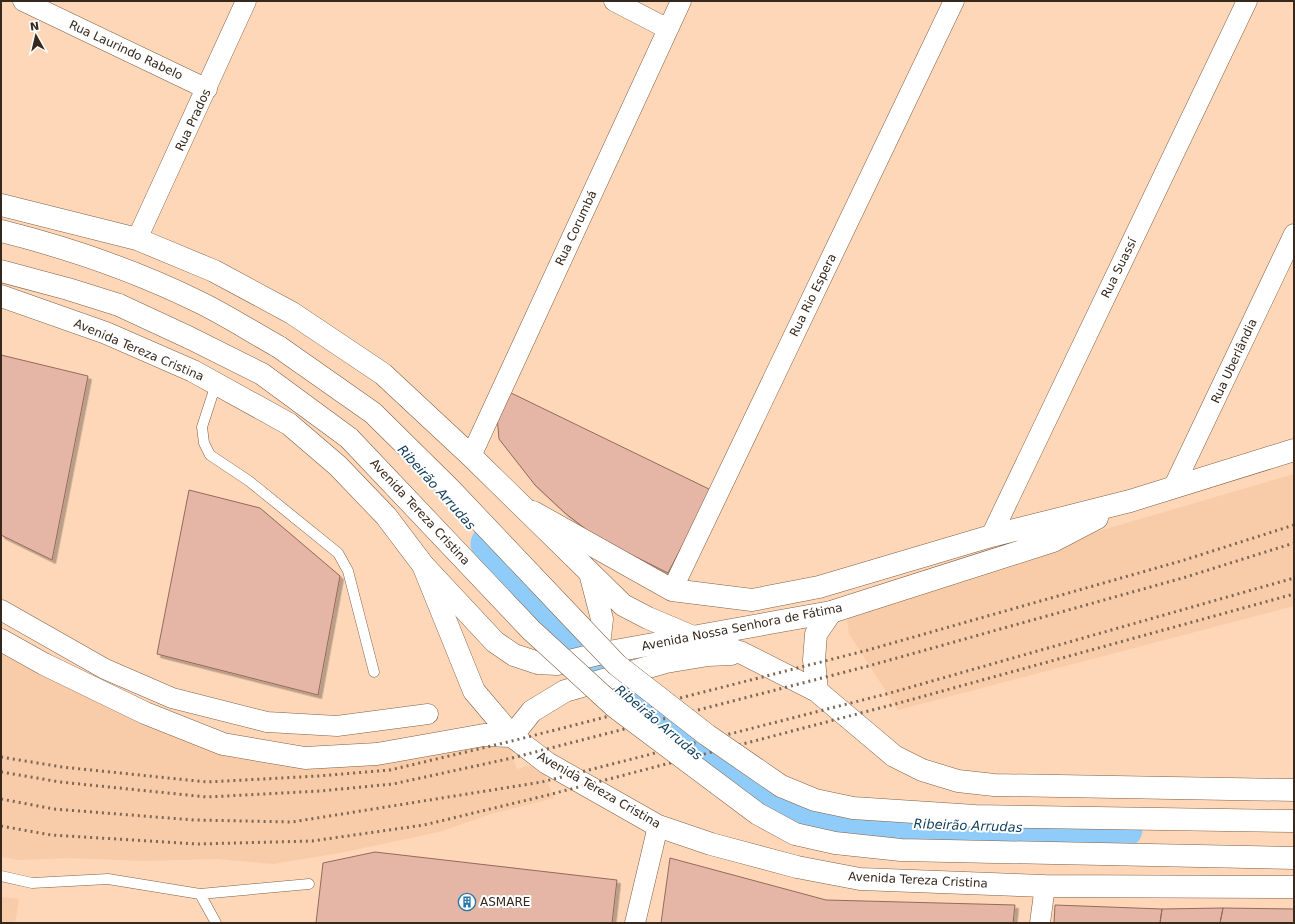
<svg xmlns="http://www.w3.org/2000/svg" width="1295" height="924" font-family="'DejaVu Sans',sans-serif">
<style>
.built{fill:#f8cca8}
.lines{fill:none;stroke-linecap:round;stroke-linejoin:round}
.river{stroke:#8fccf9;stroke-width:39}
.building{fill:#e5b6a5;stroke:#946a5b;filter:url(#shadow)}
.service-casing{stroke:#805f44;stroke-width:11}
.minor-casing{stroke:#805f44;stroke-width:21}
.tertiary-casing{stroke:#805f44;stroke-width:23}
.secondary-casing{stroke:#805f44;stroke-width:23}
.trunk-casing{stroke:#805f44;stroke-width:23}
.service{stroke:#fff;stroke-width:10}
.minor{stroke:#fff;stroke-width:20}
.tertiary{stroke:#fff;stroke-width:22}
.secondary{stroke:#fff;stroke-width:22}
.trunk{stroke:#fff;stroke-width:22}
.rail{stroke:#7e6755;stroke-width:3;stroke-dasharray:2 4;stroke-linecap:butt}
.trunk-bridge-casing{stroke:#805f44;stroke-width:23;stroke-linecap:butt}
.trunk-bridge{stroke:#fff;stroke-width:22}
.labels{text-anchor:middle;stroke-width:4;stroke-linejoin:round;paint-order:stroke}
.street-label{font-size:12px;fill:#36281c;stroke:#fff}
.poi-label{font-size:12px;fill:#36281c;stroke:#fff;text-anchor:start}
.water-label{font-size:13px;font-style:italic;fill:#12415f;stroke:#fff}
</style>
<defs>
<filter id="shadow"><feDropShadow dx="3.5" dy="3.5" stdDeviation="0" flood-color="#0004"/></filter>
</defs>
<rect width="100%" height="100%" fill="#fdd7b8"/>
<path class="built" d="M1294 474V606L898 710 849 634 847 620 864 606 904 588Z
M1 645 240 756 505 733 517 769 540 762 554 798 491 814 439 832 340 853 273 864 218 859 144 861 68 858 20 860 1 857Z
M1 897 19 899 15 923H1Z"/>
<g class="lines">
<path class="river" d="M490 544 619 691 703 759 741 783 800 805 862 820 1039 828 1123 829"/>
</g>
<path class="building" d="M1 355 88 376 52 560 1 535Z
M507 391 711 490 668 573 596 537 565 513 535 485 499 439 497 416Z
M189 490 260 508 340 576 318 695 157 654Z
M375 852 617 880 612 923H316L323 863Z
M670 858 826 900 1015 905 1013 923H661Z
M1055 905 1162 909 1160 923H1054Z
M1223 908 1220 923H1160L1162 909Z
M1223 908 1294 909V923H1220Z"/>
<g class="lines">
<defs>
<path id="service" d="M216 384 202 427 204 443 210 455 249 481 338 553 348 571 374 672
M1 876 32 883 108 879 200 894 309 884
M200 894 216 923"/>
<path id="minor" d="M23 1 207 89
M614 1 668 29
M137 239 246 1
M471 456 681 1
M1173 488 1294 234
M991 536 1247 1
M672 590 954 1
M1 610 105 669 172 698 267 722 337 726 428 714
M635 923 658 826
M1040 923 1045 886"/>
<path id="tertiary" d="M533 512 672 590 752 600 819 587 991 536 1130 501 1294 450
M424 566 495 642 514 655 538 663 557 664 598 654 831 612 1053 541 1097 518"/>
<path id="secondary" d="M1 205 137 239 214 271 292 313 383 374 471 456 623 605 648 618 693 637 742 653 817 691 894 756 922 770 958 781 994 785 1294 790
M1 296 106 333 193 371 289 424 338 466 386 516 423 565 474 691 512 736 547 763 658 826 711 844 797 867 860 879 1045 886 1294 887
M590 573 602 619 598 654
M1 640 44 664 145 713 223 744 305 758 377 754 484 735 512 736 532 711 565 691 666 662 708 655 731 654
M817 691 814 660 816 634 831 612"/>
<path id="trunk" d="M1 231C69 248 136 271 199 302 226 315 252 332 279 347
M1 271 68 289 119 305"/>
</defs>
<use href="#service" class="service-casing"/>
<use href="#minor" class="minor-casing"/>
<use href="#tertiary" class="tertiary-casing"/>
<use href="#secondary" class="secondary-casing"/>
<use href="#trunk" class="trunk-casing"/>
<use href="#service" class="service"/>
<use href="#minor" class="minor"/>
<use href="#tertiary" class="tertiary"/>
<use href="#secondary" class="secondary"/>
<use href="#trunk" class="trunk"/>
<path class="rail" d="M1 757 62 767 207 782 318 776 390 770 508 742 868 650 1181 561 1294 525
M1 772 60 782 207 797 320 791 393 784 512 758 872 665 1186 577 1294 543
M1 799 54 809 194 820 292 822 542 782 890 693 1294 578
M1 826 51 835 198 844 312 841 424 825 548 795 899 703 1294 594"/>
<defs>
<path id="trunk-bridge" d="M119 305 190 338 262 374 349 438 531 630 615 707 758 814 795 834 835 843 901 850 1294 858
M279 347 373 413 450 489 617 665 707 735 781 786 815 800 853 808 975 816 1294 821"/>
</defs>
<use href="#trunk-bridge" class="trunk-bridge-casing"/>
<use href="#trunk-bridge" class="trunk-bridge"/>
</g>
<defs>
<symbol id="building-ring" viewBox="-11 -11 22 22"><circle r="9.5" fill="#fff" stroke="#2978a9" stroke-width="1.5"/><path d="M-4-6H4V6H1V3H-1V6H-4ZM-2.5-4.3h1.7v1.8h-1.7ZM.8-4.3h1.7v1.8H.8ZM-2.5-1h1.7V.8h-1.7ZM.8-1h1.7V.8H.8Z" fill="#2978a9"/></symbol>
</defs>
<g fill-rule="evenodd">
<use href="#building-ring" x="457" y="892" width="20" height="20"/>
</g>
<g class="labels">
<g class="street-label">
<text transform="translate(126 50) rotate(25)" y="4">Rua Laurindo Rabelo</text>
<text transform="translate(193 120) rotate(-65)" y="4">Rua Prados</text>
<text transform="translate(576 228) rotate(-65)" y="4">Rua Corumbá</text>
<text transform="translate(1119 268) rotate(-64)" y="4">Rua Suassí</text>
<text transform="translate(813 295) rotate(-64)" y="4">Rua Rio Espera</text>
<text transform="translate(139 350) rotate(23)" y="4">Avenida Tereza Cristina</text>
<text transform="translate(1234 361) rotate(-65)" y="4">Rua Uberlândia</text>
<text transform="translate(420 512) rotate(47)" y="4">Avenida Tereza Cristina</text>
<text transform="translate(742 627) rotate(-11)" y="4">Avenida Nossa Senhora de Fátima</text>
<text transform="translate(599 790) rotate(30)" y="4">Avenida Tereza Cristina</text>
<text transform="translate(918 880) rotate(3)" y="4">Avenida Tereza Cristina</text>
</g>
<g class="poi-label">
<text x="480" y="906">ASMARE</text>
</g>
<g class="water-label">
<text transform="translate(437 487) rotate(48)" y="5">Ribeirão Arrudas</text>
<text transform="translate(659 722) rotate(40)" y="5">Ribeirão Arrudas</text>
<text transform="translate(968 825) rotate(2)" y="5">Ribeirão Arrudas</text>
</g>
</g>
<rect width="1295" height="924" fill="none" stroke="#36281c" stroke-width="4"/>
<g transform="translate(36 36) rotate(352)" stroke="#ffffff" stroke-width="3" paint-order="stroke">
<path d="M0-3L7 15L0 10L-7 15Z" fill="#36281c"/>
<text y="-6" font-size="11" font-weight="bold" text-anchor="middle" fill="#36281c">N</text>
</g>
</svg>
